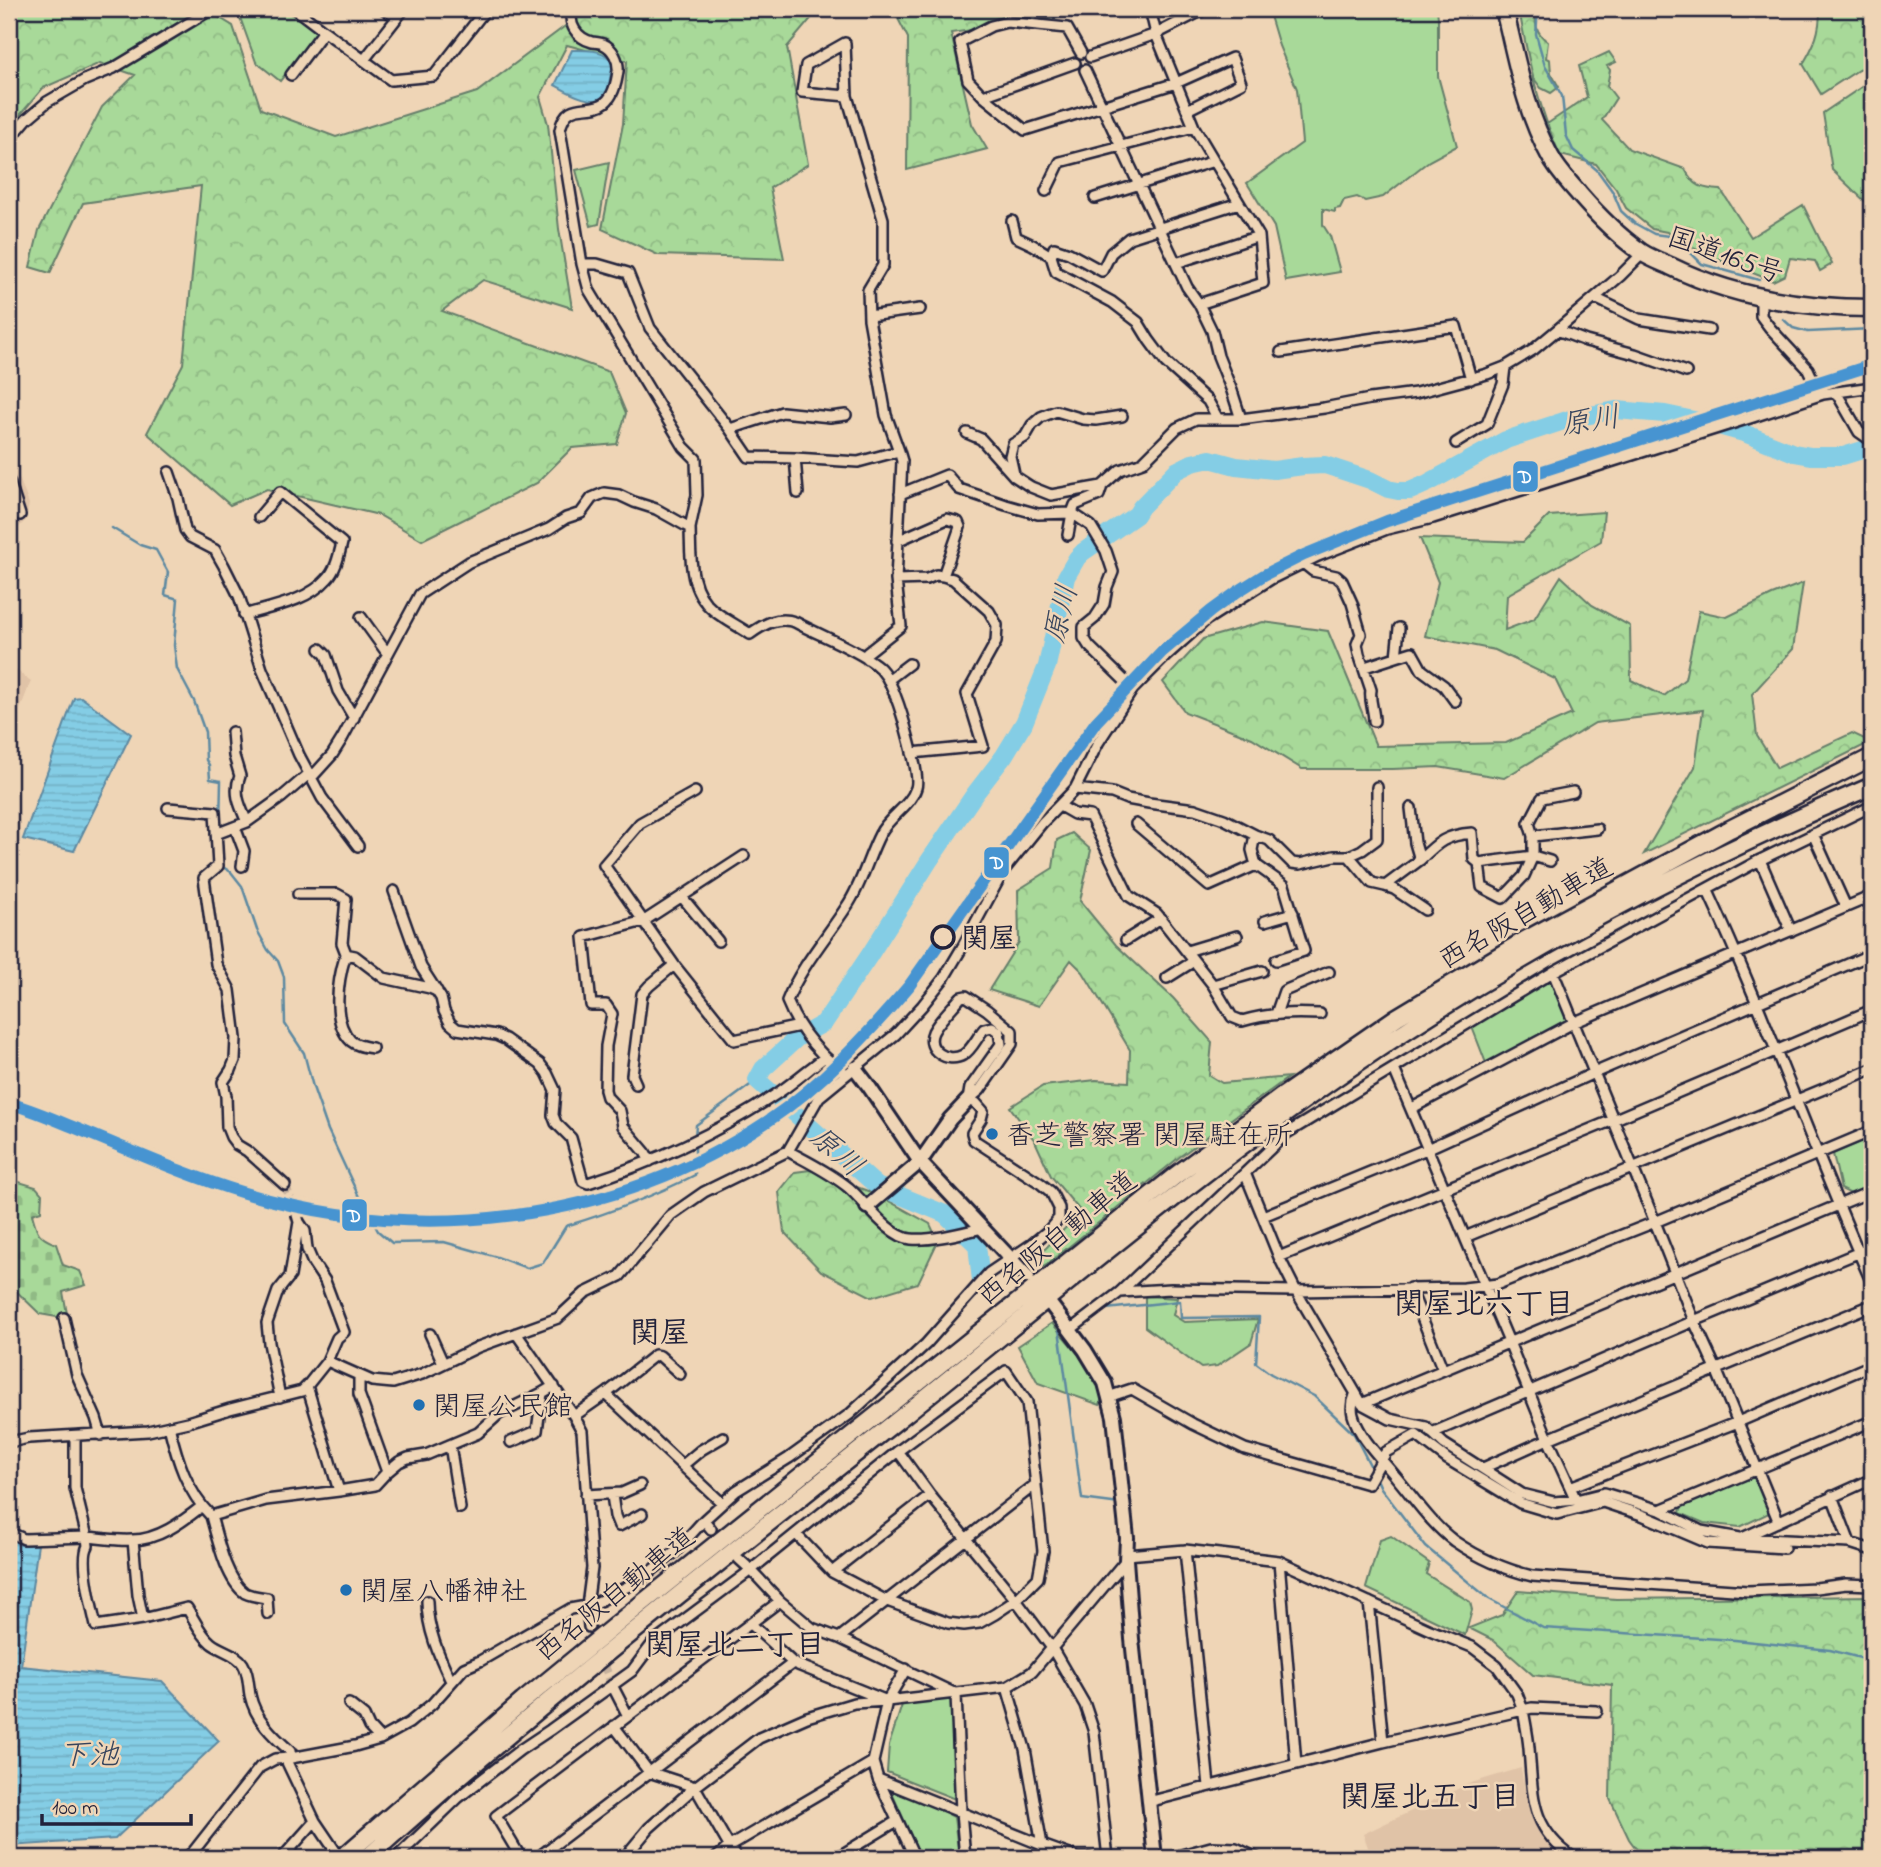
<svg xmlns="http://www.w3.org/2000/svg" width="1881" height="1867" font-family="'Indie Flower','Klee One',sans-serif">
<style>
.built{fill:#e0c3a7}
.forest{fill:url(#forest-crowns);stroke:#657e6a;stroke-width:2}
.cemetery{fill:url(#cemetery-stones);stroke:#657e6a;stroke-width:2}
.park{fill:#a8d999;stroke:#657e6a;stroke-width:2}
.water{fill:url(#water-rules);stroke:#5d89a1;stroke-width:2}
.lines{fill:none;stroke-linecap:round;stroke-linejoin:round}
.stream{stroke:#5d89a1;stroke-width:2.5}
.river{stroke:#84cde5;stroke-width:18}
.street-tunnel{stroke:#c6b19d;stroke-width:9;stroke-dasharray:9 4.5;stroke-linecap:butt}
.street-casing{stroke:#22223b;stroke-width:14}
.secondary-casing{stroke:#22223b;stroke-width:18}
.highway-casing{stroke:#22223b;stroke-width:21}
.street{stroke:#efd5b6;stroke-width:9}
.secondary{stroke:#efd5b6;stroke-width:12}
.highway{stroke:#efd5b6;stroke-width:16}
.rail-1-casing{stroke:#efd5b6;stroke-width:18}
.rail-1{stroke:#4694d1;stroke-width:12}
.stop-dot{fill:#efd5b6;stroke:#22223b;stroke-width:3.5}
.poi-dot{fill:#1f6fb2;stroke:#efd5b6;stroke-width:2.5}
.labels{text-anchor:middle;stroke-width:5;stroke-linejoin:round;paint-order:stroke}
.street-label{font-size:28px;fill:#22223b;stroke:#efd5b6}
.stop-label{font-size:28px;font-weight:bold;fill:#22223b;stroke:#efd5b6;text-anchor:start}
.poi-label{font-size:28px;fill:#22223b;stroke:#efd5b6;text-anchor:start}
.water-label{font-size:30px;font-style:italic;fill:#36445d;stroke:#efd5b6}
.neighbourhood-label{font-size:30px;font-weight:bold;fill:#22223b;stroke:#efd5b6}
.line-badge{stroke:#efd5b6;stroke-width:2.5}
.badge-label{font-size:19px;text-anchor:middle;font-weight:bold;fill:#fff}
</style>
<defs>
<pattern id="forest-crowns" width="20" height="18" patternUnits="userSpaceOnUse" patternTransform="scale(1.75)"><rect width="20" height="18" fill="#a8d999"/><path d="M2 6a3 3 0 1 1 6 0M12 15a3 3 0 1 1 6 0" fill="none" stroke="#90ba85"/></pattern>
<pattern id="cemetery-stones" width="16" height="16" patternUnits="userSpaceOnUse" patternTransform="scale(1.75)"><rect width="16" height="16" fill="#a8d999"/><path d="M2 7V4a2 2 0 0 1 4 0v3zM10 15v-3a2 2 0 0 1 4 0v3z" fill="#90ba85"/></pattern>
<pattern id="water-rules" width="6" height="5" patternUnits="userSpaceOnUse" patternTransform="scale(1.75)"><rect width="6" height="5" fill="#84cde5"/><path d="M0 2.5h6" fill="none" stroke="#72b0c5"/></pattern>
</defs>
<rect width="100%" height="100%" fill="#efd5b6"/>
<filter id="ink" filterUnits="userSpaceOnUse"><feTurbulence type="fractalNoise" baseFrequency=".0143" numOctaves="2"/><feDisplacementMap in="SourceGraphic" scale="14" xChannelSelector="R" yChannelSelector="G"/><feConvolveMatrix kernelMatrix="1 2 1 2 8 2 1 2 1" color-interpolation-filters="sRGB"/></filter>
<g filter="url(#ink)">
<path class="built" d="M9 451 29 504 26 520 9 537Z
M9 665 31 681 9 738Z
M1521 1768 1528 1806 1540 1832 1557 1853 1566 1858H1372L1363 1834 1468 1784Z"/>
<path class="forest" d="M9 9H205L233 26 261 109 336 137 477 92 588 9H819L787 47 808 164 770 188 784 259 658 255 602 229 623 124 627 61 567 45 540 97 548 124 559 229 572 308 483 280 442 311 609 372 626 413 617 444 572 448 537 483 422 540 379 515 267 489 230 505 147 433 183 364 201 186 83 203 50 273 30 267 39 230 102 107 135 75 100 63 43 88 9 128Z
M893 9H1114L951 33 972 124 987 149 907 170 908 38Z
M1519 9H1536C1534 23 1536 33 1548 42L1546 58 1550 60 1551 73 1559 87 1551 93 1541 88 1532 76 1547 124 1587 97 1579 66 1609 52 1616 62 1607 66 1610 70 1607 86 1616 98 1602 120 1629 149 1685 169C1694 187 1703 189 1721 190L1751 237 1803 205 1832 264 1820 271 1815 261 1790 258 1785 275 1773 281 1704 254 1667 232 1652 229 1626 208 1616 189 1596 164 1560 155C1538 107 1528 60 1519 9Z
M1820 9H1872V61L1821 94 1803 64C1815 44 1820 32 1820 9Z
M1604 512 1601 541 1507 595 1505 630 1534 619 1561 576 1592 605 1630 626 1631 680 1664 696 1685 679 1699 611 1727 617 1772 595 1803 583 1793 649 1752 694 1757 736 1777 768 1852 733 1871 742 1644 854 1695 767 1703 710 1595 723 1504 778 1438 767 1393 769H1302L1252 738 1185 712 1163 682 1203 639 1263 622 1328 631 1376 746 1506 743 1572 714 1555 679 1495 650 1425 636 1438 582 1420 538 1523 542 1549 516Z
M1072 833 1091 850 1080 901 1116 945 1173 998 1212 1042 1209 1075 1222 1083 1289 1077 1182 1155 1044 1267 1039 1255 1081 1212 1051 1176 1035 1141 1010 1107 1043 1086 1096 1080 1129 1082 1130 1050 1083 972 1071 960 1039 1006 989 990 1019 942 1018 890 1053 868 1057 840Z
M810 1170 876 1194 930 1224 938 1241 918 1283 872 1297 821 1271 784 1232 779 1192 795 1172Z
M1518 1591 1616 1599 1872 1596V1858H1643L1629 1839 1610 1799 1612 1685 1533 1675 1493 1640 1469 1628 1502 1615Z"/>
<path class="cemetery" d="M9 1179 36 1187 42 1194 41 1211 32 1214C37 1233 38 1237 56 1244L63 1265 80 1271 86 1285 63 1292 68 1319 40 1314 11 1286H9Z"/>
<path class="park" d="M237 9H293L321 28 280 81 256 62Z
M1268 9H1437L1438 18V76L1457 146 1429 161 1383 197 1365 201 1357 197 1344 200 1340 208 1335 209V212L1323 209V225L1330 236 1340 272 1286 281 1274 227 1247 183 1302 143 1297 89 1279 46Z
M1872 80V208L1832 170 1823 113Z
M609 162 599 224 591 226 576 170Z
M1552 979 1560 990 1567 1021 1486 1063 1472 1027Z
M1872 1137V1187L1853 1195 1841 1189 1833 1154Z
M1145 1296 1177 1298 1173 1315 1184 1322 1258 1319 1251 1343 1217 1366 1201 1368 1145 1327Z
M1052 1323 1086 1363 1103 1393 1100 1405 1038 1383 1018 1346Z
M1757 1474 1772 1510 1769 1513 1740 1527 1704 1523 1680 1513 1682 1504Z
M1391 1536 1429 1563 1426 1574 1470 1602 1472 1610 1465 1635 1366 1588 1380 1540Z
M951 1698 955 1799 887 1772 889 1745 902 1705Z
M887 1782 954 1817 959 1858H921Z"/>
<path class="water" d="M572 50C584 50 601 49 609 58 615 64 611 72 610 79 609 84 608 91 606 95 596 109 566 91 555 85Z
M81 697 131 734 74 851 23 839 74 698Z
M9 1539 21 1545 38 1544 21 1666 162 1681 219 1741 115 1839 9 1846Z"/>
<g class="lines">
<path class="stream" d="M1538 9 1536 34 1545 66 1562 96 1566 135 1573 150 1597 170 1613 192 1621 211 1634 223 1654 234 1669 236 1680 242 1702 264 1759 280
M1783 319 1793 328 1808 332 1872 329
M112 528 140 545 156 550 168 572 165 595 178 599 174 645 177 669 194 701 205 732 206 760 209 765 210 779 221 781 220 825
M221 866 231 872 242 886 257 930 268 950 278 961 284 977 285 1024 304 1053 313 1087 328 1130 359 1197 378 1231 392 1243 444 1242 497 1257 527 1268 543 1263 566 1226C612 1212 652 1197 695 1175V1143
M695 1137 696 1125 757 1080
M1100 1312 1106 1309 1180 1301 1181 1318 1259 1317 1256 1363 1271 1374 1314 1396 1354 1434 1373 1471
M1062 1327 1059 1329 1082 1499 1120 1504
M1376 1477 1381 1488 1426 1547 1489 1599 1543 1628 1735 1640 1830 1650 1872 1661"/>
<path class="river" d="M981 1281 977 1245 945 1214 877 1186 757 1080 763 1069 797 1038 824 1023 869 956 929 861 974 795 1004 756 1024 723 1047 666 1066 577 1077 558 1083 552 1136 515 1141 507 1176 471 1192 463 1210 459 1236 466 1274 470 1303 466 1325 465 1370 480 1388 489 1398 491H1410L1428 483 1506 440 1570 419 1616 410 1665 414 1708 423 1744 433 1794 453 1811 456H1843L1872 447"/>
<path class="street-tunnel" d="M285 1185 297 1215
M589 1627 612 1685"/>
<defs>
<path id="street" d="M384 9 397 18
M573 9C567 24 577 38 592 42 594 42 601 43 603 44 613 48 619 61 618 71 610 135 569 85 560 130L582 264 589 290 684 447 696 459 697 495 690 528
M324 31 391 80 434 76 486 9
M1081 53 1067 28 1007 22 991 26 960 42 968 80 983 96 1025 130 1176 83 1232 58 1241 83 1187 110
M1090 57 1156 34 1150 9
M364 60 404 9
M1085 70 1187 287 1199 304 1212 331 1218 356 1232 391 1241 419
M291 75 324 31 295 9
M983 96 1075 63
M9 140 27 119 47 102 85 80 114 68 212 9
M1046 191 1060 162 1194 127
M1095 198 1214 161
M1012 221 1016 237 1033 245 1051 256
M1176 263 1259 236
M582 264H597L628 273 650 328 730 429 782 412 830 417 846 415
M1761 297V316L1770 328 1808 369 1815 384 1823 394
M1595 298 1639 319 1709 330
M1199 304 1263 283 1259 236 1194 127 1156 34 1205 9
M869 316 920 309
M1557 330 1586 341 1635 354 1686 372
M1281 352 1456 326 1471 379
M1836 392 1859 432 1872 441
M1218 419 1208 401 1166 363 1149 340 1138 322 1112 302 1056 272 1051 256 1054 248 1069 253 1102 271 1111 253 1129 238 1239 203
M730 429 749 457 795 458 798 493
M967 433 981 439 1014 476 1031 487 1051 495 1102 486 1120 470 1143 462 1177 428 1196 419H1241L1324 408 1370 399 1416 393 1487 374 1505 367 1533 350 1557 330 1620 276 1643 253
M1456 443 1487 424 1503 384 1505 367
M795 458 858 462 899 451 886 415 869 319 868 290 883 265V219L847 96 845 43 806 65 802 92 847 96
M169 472 178 498 185 530 190 537 215 550 224 566 239 596 262 669 299 755 322 798 358 846
M1014 474 1010 456 1013 444 1025 437 1032 425 1041 417 1056 411 1083 419 1096 420 1122 416
M9 481 20 515
M1102 486 1099 495 1075 505 1072 513 1091 526 1106 551 1113 572 1107 587 1104 604 1095 618 1084 627V638L1089 646 1133 689
M900 494 947 475 959 489 1006 505 1038 514 1072 513 1068 535
M1303 563 1313 571 1336 576 1342 581 1352 603 1361 634 1357 644 1359 654 1371 690C1369 700 1374 710 1374 721
M896 580 902 461 899 451
M244 615C271 607 308 601 327 579 336 570 339 555 342 543L280 492 259 517
M361 617 387 653
M320 649 326 655 338 691 354 718
M1396 657 1412 652 1422 670 1444 686 1455 701
M867 659V653L901 626 896 580 927 579 936 575 943 576 960 527 958 522 947 519 897 541
M1365 667 1396 657 1399 628
M888 680 909 664
M232 732 234 756 240 776C233 793 240 806 247 822
M912 753 983 746 967 694 996 642 997 625 989 611 953 579 943 576
M312 777 332 755 342 739 420 594 469 562 549 529 566 518 581 513 592 498 604 493 619 495 634 502 656 509 690 528C691 557 688 590 713 610 724 619 738 626 750 634 764 624 778 616 795 622 819 635 854 648 875 664 885 671 891 684 895 695 901 710 921 775 916 788 910 807 889 816 880 834 868 857 862 884 847 906 827 937 801 966 787 1001 795 1021 809 1041 824 1056 831 1063 839 1068 846 1074
M1075 789 1112 793 1127 799 1149 803 1195 809 1224 819 1255 835 1269 840 1292 863 1300 864 1334 856H1349L1362 850 1377 839V787
M695 792 640 823 604 865 675 966 734 1040 800 1026
M1060 806 1074 814 1090 816 1129 896 1157 914 1213 985 1232 1017 1242 1021C1268 1013 1293 1013 1320 1014
M168 808 215 812 218 866 204 878 216 964 230 990 236 1038 235 1060 231 1070 223 1082 226 1096 227 1127 231 1137 237 1145 247 1151 285 1185
M1136 824 1209 886 1256 865
M235 827 244 851 242 866
M216 834 247 822 282 797 310 773
M1813 834 1846 907
M1255 835 1252 850 1256 865 1284 885 1304 951 1276 960
M1533 836 1529 823 1542 798 1573 792
M1349 856 1372 883 1385 886 1420 860 1415 843 1411 808
M1420 860C1438 842 1446 835 1472 833L1474 859 1479 863 1533 856V836L1597 829
M1760 860 1791 931
M1479 863 1482 887 1503 898 1524 876 1533 856 1550 861
M1385 886 1394 889 1425 910
M1707 889C1767 1018 1814 1153 1872 1283
M394 891 421 967 441 998 444 1011 450 1023 457 1029 496 1035 505 1039 540 1064 547 1073 555 1090 553 1115 556 1123 571 1138 583 1181 588 1183C655 1162 719 1132 778 1093 794 1082 809 1069 825 1057
M298 894H337L346 899 342 943 347 956
M682 897 718 941
M1265 921 1293 913
M1126 940 1161 918
M1187 951 1237 936
M1553 972 1655 1222 1694 1321 1716 1369 1778 1520
M1167 978 1194 961
M1213 985 1262 971
M966 996 987 1010 1012 1031V1044L980 1090 968 1100 970 1088 1001 1044 999 1032 992 1027 984 1029C977 1037 972 1050 963 1055 948 1064 925 1050 933 1032 939 1020 952 1008 961 997Z
M1276 1014 1284 991 1329 972
M372 1048C365 1047 357 1046 351 1041 331 1022 338 980 345 957L350 955 355 956 384 978 430 988 437 991
M1394 1069 1509 1342 1548 1439 1576 1500
M636 1084 632 1075 642 994 649 986 674 965
M1412 1108 1573 1023 1872 896
M788 1151C808 1162 831 1173 849 1188 865 1202 889 1237 911 1239 932 1241 961 1233 982 1228
M650 1161 645 1152 623 1126 620 1111 607 1097 605 1090 606 1046 612 1014 606 1005H591L584 937 644 921 744 856
M1245 1173 1279 1257 1296 1291 1362 1404 1390 1419 1426 1427 1444 1444 1522 1494 1554 1502 1576 1500 1604 1493 1660 1510 1701 1531 1740 1538 1850 1543 1872 1550
M1263 1216 1429 1148 1594 1073 1872 954
M299 1222 305 1231 307 1249 313 1263 325 1281 344 1332 337 1338 327 1361
M1465 1237 1872 1069
M1279 1257 1613 1120 1872 1010
M1410 1288 1443 1370
M1120 1292 1287 1133 1553 972 1760 860 1872 806
M64 1318 77 1375 96 1418 101 1435
M1070 1330 1120 1292 1171 1289 1296 1291 1464 1288 1498 1284 1655 1222 1872 1131
M516 1333 574 1416 582 1431 592 1568 587 1606 589 1627
M430 1334 443 1363
M606 1394 722 1503
M1355 1395C1352 1402 1351 1407 1353 1415 1360 1439 1381 1458 1396 1477 1414 1498 1431 1524 1454 1541 1479 1558 1503 1569 1532 1576L1748 1591 1816 1588 1846 1584 1872 1585
M280 1397 269 1343 267 1323 278 1291 290 1276 299 1222 297 1215
M1108 1397 1132 1389 1193 1424 1245 1449 1368 1484 1386 1452 1416 1435 1447 1459 1520 1503 1557 1514 1603 1502 1642 1515 1708 1543 1784 1548
M1362 1404 1872 1191
M574 1416 607 1393 655 1355 660 1356 680 1374
M169 1426C177 1459 187 1492 211 1516L266 1500 339 1491 307 1386
M1432 1433 1694 1321 1872 1247
M75 1436V1488L87 1537C102 1538 117 1541 132 1540 158 1540 182 1522 201 1507
M9 1442 29 1438 148 1431 188 1422 230 1409 302 1391 307 1386 327 1361 372 1381 393 1383 422 1374 478 1347 558 1318 585 1293 620 1276 671 1215 704 1192 788 1151 819 1097 896 1034 922 1006 944 978 963 946 1004 870 1042 823 1075 789 1098 743 1133 689 1166 656 1206 620 1271 579 1318 556 1387 529 1433 518 1753 417 1823 394 1872 387
M511 1442 537 1431 542 1393 554 1386
M450 1445 460 1508
M898 1451 930 1495 1016 1600 1052 1648 1085 1705 1094 1732 1108 1858
M683 1465 701 1450 723 1437
M1483 1468 1548 1439 1872 1305
M387 1472 399 1462 408 1458 426 1455 478 1433 499 1414 542 1393
M1570 1487 1738 1422 1872 1365
M339 1491 375 1485 387 1472 359 1394V1376
M586 1495 622 1493 640 1485
M612 1495 615 1516 619 1526 642 1514
M1832 1496 1850 1543
M1660 1510 1872 1421
M211 1516C217 1537 226 1580 245 1593 251 1596 260 1597 267 1598L268 1614
M704 1520 711 1529
M9 1532 24 1539 87 1537 88 1546C80 1559 92 1609 96 1626L143 1619 187 1608C194 1619 201 1635 211 1643 221 1651 236 1653 243 1664 249 1674 248 1684 250 1695 255 1719 273 1736 290 1751L291 1758
M796 1534 832 1572 887 1601 948 1623 964 1625 979 1623 995 1614 1016 1600 1038 1578 1043 1551 1027 1402 1006 1371 898 1451 751 1570 780 1601 812 1628 839 1638 956 1694 961 1812 965 1858
M1742 1538 1872 1479
M133 1540 138 1595 143 1619
M1185 1550 1209 1786
M1127 1555 1185 1550 1279 1561 1430 1630 1472 1647 1497 1666 1517 1694 1523 1710 1383 1742 1148 1802
M1279 1561 1296 1764
M832 1572 930 1495
M427 1601C427 1629 439 1656 451 1681
M1369 1602 1383 1742
M751 1624 793 1663 887 1701 906 1669
M839 1638 1036 1484
M612 1685 628 1716
M1007 1687 1025 1749 1042 1845 1043 1858
M887 1701 1007 1687 1032 1672 1126 1560
M349 1704 364 1716 369 1727 380 1739
M614 1726 649 1772 695 1787 736 1858
M285 1758 315 1821 340 1858
M878 1779 1042 1845 1078 1858H1089
M185 1858 193 1852 260 1767 275 1759 291 1758 355 1746 380 1739 409 1723 432 1704 464 1668 480 1661 570 1609 592 1605 640 1580 675 1552 704 1520 736 1491 789 1458 850 1414 926 1344 989 1273 1032 1244 1049 1230 1059 1218V1208L1051 1192 1040 1183 974 1140 972 1133 981 1119 983 1111 976 1103 968 1100
M282 1858 315 1821
M396 1858 458 1798 520 1750 550 1730 632 1671 653 1643 751 1570 739 1559
M521 1858 496 1816 780 1601
M537 1858 793 1663
M624 1858 649 1828 695 1787 759 1738 807 1717 854 1703 887 1701 873 1762 878 1779 915 1858
M716 1858 730 1846 873 1762
M836 1858 897 1821
M1170 1858 1211 1847 1236 1848 1257 1858
M1574 1858C1530 1828 1533 1796 1529 1748 1528 1735 1525 1722 1523 1710L1532 1708 1597 1711"/>
<path id="secondary" d="M855 1068 868 1085 920 1162 1028 1277
M867 1207 920 1162 950 1119 968 1100
M1051 1305 1085 1350 1105 1383 1114 1417 1127 1538 1126 1560 1132 1639 1155 1858"/>
<path id="highway" d="M1504 9C1517 60 1524 109 1550 156 1557 170 1569 182 1579 194 1598 216 1618 236 1641 252 1650 258 1661 262 1670 266 1733 297 1802 308 1872 308
M342 1858 523 1701 640 1605 1175 1176 1284 1095 1397 1017 1525 940 1730 829 1872 757
M367 1858C538 1704 720 1562 899 1419 1066 1285 1230 1144 1410 1028 1556 934 1712 854 1872 786"/>
</defs>
<use href="#street" class="street-casing"/>
<use href="#secondary" class="secondary-casing"/>
<use href="#highway" class="highway-casing"/>
<use href="#street" class="street"/>
<use href="#secondary" class="secondary"/>
<use href="#highway" class="highway"/>
<defs>
<path id="rail-1" d="M9 1103C29 1109 49 1117 68 1125 126 1148 182 1174 241 1192 417 1246 614 1224 768 1121 822 1085 867 1035 909 986L1096 722 1162 652 1211 611 1237 592 1264 575 1304 555 1387 521 1872 365"/>
</defs>
<use href="#rail-1" class="rail-1-casing"/>
<use href="#rail-1" class="rail-1"/>
</g>
</g>
<circle class="stop-dot" cx="943" cy="937" r="11"/>
<g class="poi-dot">
<circle cx="992" cy="1134" r="7"/>
<circle cx="419" cy="1405" r="7"/>
<circle cx="346" cy="1590" r="7"/>
</g>
<g class="labels">
<g class="street-label">
<text transform="translate(1726 254) rotate(19)" y="10">国道165号</text>
<text transform="translate(1525 912) rotate(-30)" y="10">西名阪自動車道</text>
<text transform="translate(1056 1237) rotate(-39)" y="10">西名阪自動車道</text>
<text transform="translate(614 1593) rotate(-39)" y="10">西名阪自動車道</text>
</g>
<g class="stop-label">
<text x="961" y="947">関屋</text>
</g>
<g class="poi-label">
<text x="1006" y="1144">香芝警察署 関屋駐在所</text>
<text x="433" y="1415">関屋公民館</text>
<text x="360" y="1600">関屋八幡神社</text>
</g>
<g class="water-label">
<text transform="translate(1590 420) rotate(-9)" y="10">原川</text>
<text transform="translate(1060 614) rotate(-76)" y="10">原川</text>
<text transform="translate(837 1151) rotate(41)" y="10">原川</text>
<text x="89" y="1764">下池</text>
</g>
<g class="neighbourhood-label">
<text x="1484" y="1313">関屋北六丁目</text>
<text x="660" y="1342">関屋</text>
<text x="735" y="1654">関屋北二丁目</text>
<text x="1430" y="1806">関屋北五丁目</text>
</g>
</g>
<g class="line-badge">
<rect x="1512" y="460" width="27" height="33" rx="7" fill="#4694d1"/>
<rect x="983" y="846" width="27" height="33" rx="7" fill="#4694d1"/>
<rect x="341" y="1198" width="27" height="34" rx="7" fill="#4694d1"/>
</g>
<g class="badge-label">
<text x="1525" y="483">D</text>
<text x="997" y="869">D</text>
<text x="354" y="1222">D</text>
</g>
<rect width="1881" height="1867" fill="none" stroke="#efd5b6" stroke-width="35"/>
<rect x="18" y="18" width="1846" height="1832" fill="none" stroke="#22223b" stroke-width="2.5" filter="url(#ink)"/>
<path d="M42 1814v10h149v-10" fill="none" stroke="#22223b" stroke-width="3.5"/>
<text x="52" y="1814" font-size="21" fill="#22223b" stroke="#efd5b6" stroke-width="5" paint-order="stroke">100 m</text>
</svg>
